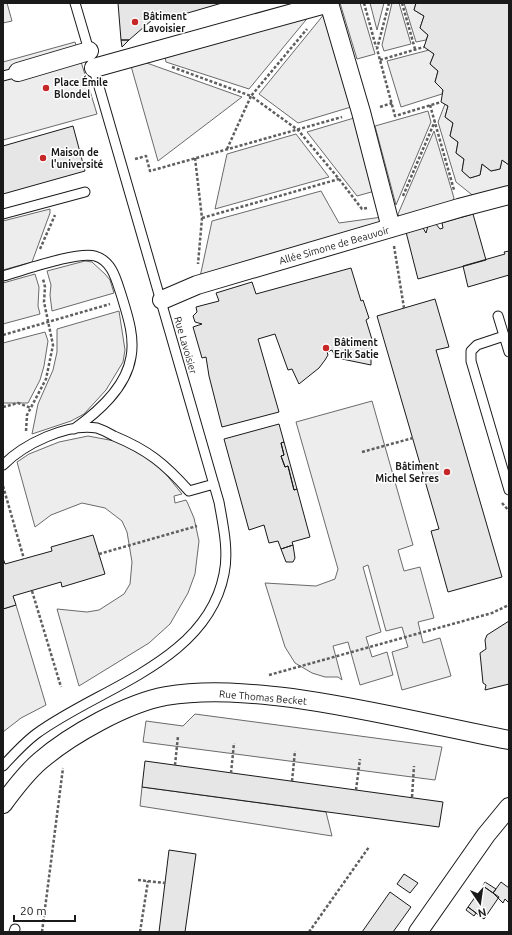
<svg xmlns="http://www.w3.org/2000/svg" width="512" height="935" font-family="Ubuntu,sans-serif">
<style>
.built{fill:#ededed;stroke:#6a6a6a}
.building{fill:#e6e6e6;stroke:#1a1a1a}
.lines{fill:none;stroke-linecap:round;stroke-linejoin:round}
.lane-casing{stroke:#1a1a1a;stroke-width:11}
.street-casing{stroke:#1a1a1a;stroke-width:20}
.path{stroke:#5f5f5f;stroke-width:2.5;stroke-dasharray:3 2;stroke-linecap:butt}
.lane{stroke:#fff;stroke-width:9}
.street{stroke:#fff;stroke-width:18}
.poi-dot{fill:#c62828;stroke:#fff;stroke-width:1.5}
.labels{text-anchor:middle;stroke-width:3;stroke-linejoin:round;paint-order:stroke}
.poi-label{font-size:10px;font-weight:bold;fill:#1a1a1a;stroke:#fff;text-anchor:start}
.street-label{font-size:10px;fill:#1a1a1a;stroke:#fff}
</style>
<rect width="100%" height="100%" fill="#fff"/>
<path class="built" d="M3 3H7L12 21 3 23Z
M340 3H360L375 54 357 59Z
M370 3H384L377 30Z
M392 3H399L411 44 384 51 382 45Z
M404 3H416L414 10 424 16 420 28 428 35 426 40 416 42Z
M325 13 351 107 298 123 259 94Z
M310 15 249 89 166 62 165 57Z
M75 42 97 114 3 140V62Z
M429 50 434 54 430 64 438 71 435 82 443 90 442 94 401 107 387 61Z
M144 62 242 97 158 161 131 66Z
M445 104 448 106 445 117 453 123 450 136 458 142 456 153 464 159 462 171 470 178 480 175 482 164 491 171 500 169 502 160 509 165V189L476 198 456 182 438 122Z
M428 111 431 122 396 205 375 126Z
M354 118 375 191 357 196 307 132Z
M434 131 454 198 450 206 400 220 398 214Z
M296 134 329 177 215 209 227 154Z
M321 191 339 223 382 217 384 226 200 277 212 221Z
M50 209V213L32 262 3 270V221Z
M85 261 92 262 105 274 110 280 114 293 52 311 50 295 51 285 47 271Z
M35 274 39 287 38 306 40 314 3 324V283Z
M119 311 125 350 123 362 106 390 84 414 71 421 32 434 38 404 53 370 57 352V329Z
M45 332 48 341 44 366 40 380 28 403H3V343Z
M372 401 413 545 398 550 404 571 420 567 434 618 418 622 423 643 440 638 451 676 402 690 392 652 408 647 402 627 386 631 368 565 363 567 381 632 366 637 372 657 387 652 393 675 360 685 348 642 333 646 342 680 338 677H325L312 673 295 663 285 647 265 583 316 586 335 579 338 569 296 422Z
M88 436 120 442 150 459 165 473 182 494 174 496 175 503 186 500 188 504 194 518 199 541 195 574 188 593 170 624 149 643 79 686 57 609 87 612 99 610 124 594 130 584 132 562 127 532 122 521 105 508 82 503 51 515 35 527 17 462 29 454 59 442Z
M16 605 46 705 21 718 3 732V609Z
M195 714 442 747 435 780 143 742 146 721 183 726Z
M142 787 326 812 332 836 140 806Z"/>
<path class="building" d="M118 3H222L174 17 173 14 156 19 155 13 150 15 152 20 129 40H121Z
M416 3H509V165L502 160 500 169 491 171 482 164 480 175 470 178 462 171 464 159 456 153 458 142 450 136 453 123 445 117 448 106 441 102 443 90 435 82 438 71 430 64 434 54 424 47 428 35 420 28 424 16 414 10Z
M121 40H129L122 47Z
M73 126 85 171 3 194V146Z
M473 214 486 260 418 279 406 232 423 228 426 233 428 226 435 223 440 229 443 228 442 223Z
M509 251V275L468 287 463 266 505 254 504 252Z
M351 268 361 301 363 300 369 318 366 320 374 346 371 347V365L342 359 335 356 332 350 327 352 328 355 325 360 319 368 299 384 292 369 288 370 275 334 258 339 279 412 222 427 209 376 206 357 202 358 193 327 202 324 195 322 193 316 197 312 196 307 219 301 216 293 252 282 256 294Z
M435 299 449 347 436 350 502 577 448 592 431 531 439 529 377 316Z
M279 424 284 442 281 443 284 455 281 456 285 467 288 466 294 490 297 489 310 537 292 542 293 545 281 549 278 541 269 543 264 525 249 530 224 439Z
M284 442 297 489 294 490 288 466 285 467 281 456 284 455 281 443Z
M93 535 105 574 62 587 61 582 13 596 16 605 3 609V558L5 564 52 551 51 547Z
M293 545 295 558 293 562H286L281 549Z
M509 621V684L485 690 486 685 483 683 480 653 486 649 485 640 487 635Z
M145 761 443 802 439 827 142 787Z
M169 850 196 854 185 932H159Z
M404 874 418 883 410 893 397 884Z
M485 882 496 889 493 893 483 886Z
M501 882 509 888V903L505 899 503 903 493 893Z
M483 886 499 897 484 919 468 907Z
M390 892 411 907 393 932H362Z
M468 907 476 913 474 916 466 910Z"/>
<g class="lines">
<defs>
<path id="lane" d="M75 3 90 54
M3 76 18 72
M3 214 85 192
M3 276C22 271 77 251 95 256 112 261 116 279 121 294 127 314 135 336 131 357 126 388 98 412 74 429
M498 316 509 352
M504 336 477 345 471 351V361L509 490
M3 465C24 444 67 423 97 428 103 430 109 433 114 436 148 450 165 464 189 491L214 484
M3 766C13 755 24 743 36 734 98 688 207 662 224 574 229 551 223 525 219 502L93 66
M14 932 15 929"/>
<path id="street" d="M329 3 361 112 391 228
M94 68 329 3
M18 72 89 51
M162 300 197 285 459 208 509 195
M3 804C14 789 26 773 40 761 70 735 127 703 166 696 207 689 251 693 292 698 365 708 437 726 509 740
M418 932 486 835 509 807"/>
</defs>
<use href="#lane" class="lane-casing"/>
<use href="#street" class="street-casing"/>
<path class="path" d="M364 3 376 47
M389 3 377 49 395 116 441 102
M402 3 415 49
M380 60 424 47
M172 67 251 96 307 29
M430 105 454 190
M380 107 392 103
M227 149 251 96 298 130 339 179 362 209 367 208
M195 158 202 218 198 264
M135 159 146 156 150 171 342 117
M403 196 435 121
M202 218 339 179
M394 246 404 308
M40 249 55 215
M3 335 110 304
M3 407 18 403 31 408
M26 431 27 415 46 379 53 345 44 302 45 287 43 279
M362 452 413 438
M3 486 24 559
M502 503 509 511
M99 554 197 526
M32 591 61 687
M269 675 492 613 509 605
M175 765 178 736
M231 773 234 743
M292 781 295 751
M356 790 360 759
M412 797 414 766
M138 880 165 883
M42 932 63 768
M140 932 148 881
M309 932 369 847"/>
<use href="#lane" class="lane"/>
<use href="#street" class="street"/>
</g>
<g class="poi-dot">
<circle cx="135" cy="22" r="4"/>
<circle cx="46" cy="88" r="4"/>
<circle cx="43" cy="158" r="4"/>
<circle cx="326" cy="348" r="4"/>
<circle cx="447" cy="472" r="4"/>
</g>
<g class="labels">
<g class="poi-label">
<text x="143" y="20">Bâtiment<tspan x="143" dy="12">Lavoisier</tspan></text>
<text x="54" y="86">Place Émile<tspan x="54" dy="12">Blondel</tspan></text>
<text x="51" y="156">Maison de<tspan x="51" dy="12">l'université</tspan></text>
<text x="334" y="346">Bâtiment<tspan x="334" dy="12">Erik Satie</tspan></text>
<text x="439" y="470" text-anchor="end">Bâtiment<tspan x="439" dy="12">Michel Serres</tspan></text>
</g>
<g class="street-label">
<text transform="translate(334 245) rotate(-16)" y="4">Allée Simone de Beauvoir</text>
<text transform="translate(186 345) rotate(74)" y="4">Rue Lavoisier</text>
<text transform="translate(263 697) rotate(5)" y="4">Rue Thomas Becket</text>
</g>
</g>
<rect width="512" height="935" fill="none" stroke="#1a1a1a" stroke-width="8"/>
<g transform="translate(480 903) rotate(167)" stroke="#ffffff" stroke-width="3" paint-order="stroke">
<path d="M0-3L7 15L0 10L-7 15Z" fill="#1a1a1a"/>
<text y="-6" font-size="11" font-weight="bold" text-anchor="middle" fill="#1a1a1a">N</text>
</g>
<path d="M14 915v6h61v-6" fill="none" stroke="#1a1a1a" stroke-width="2"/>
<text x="20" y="915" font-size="12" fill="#1a1a1a" stroke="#ffffff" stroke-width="3" paint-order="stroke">20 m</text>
</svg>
